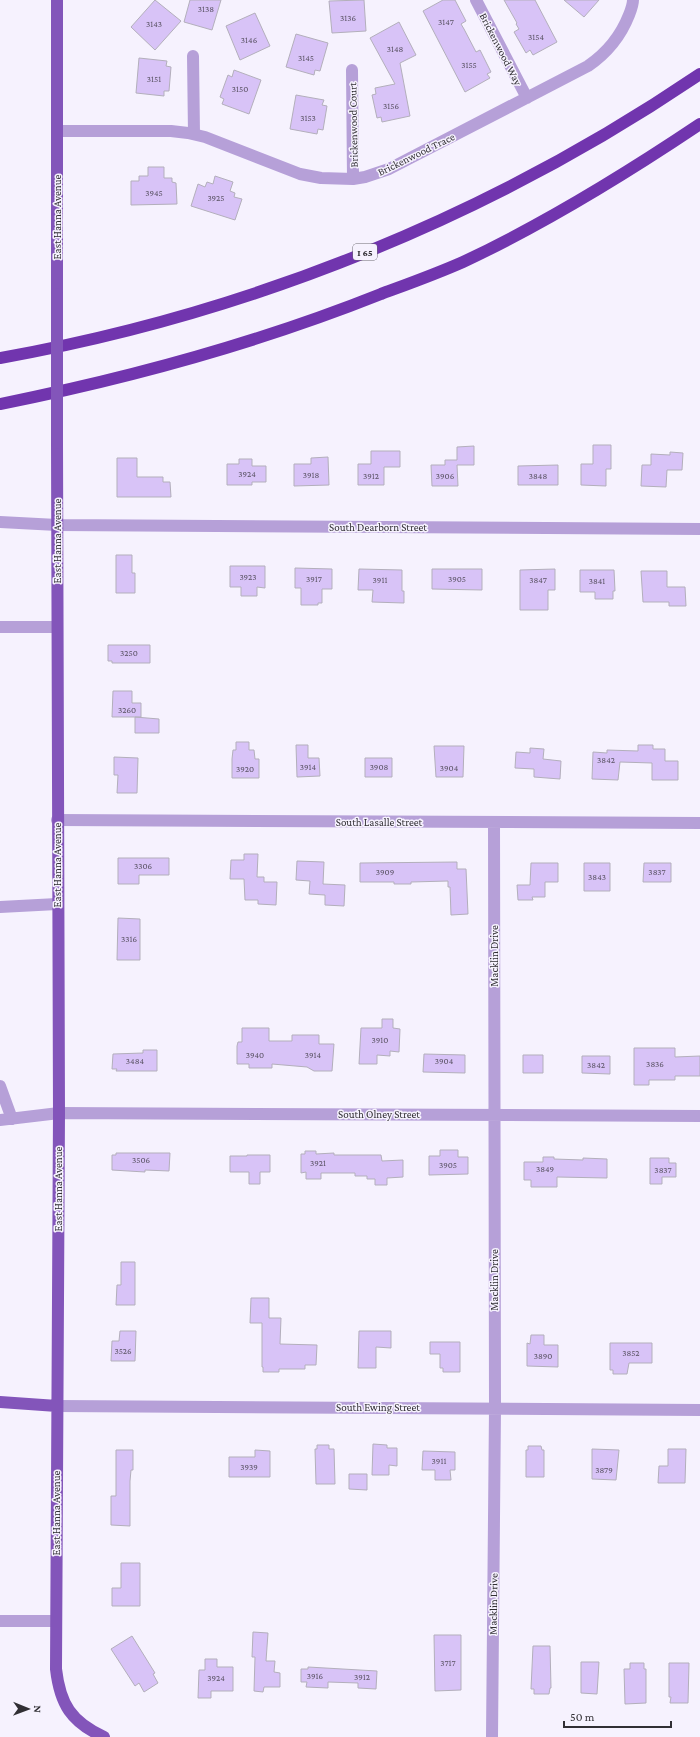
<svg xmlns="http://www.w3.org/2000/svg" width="700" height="1737" font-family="'Crimson Pro',serif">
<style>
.building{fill:#d8c3f7;stroke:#b3afbb}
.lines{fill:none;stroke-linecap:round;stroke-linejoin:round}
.minor{stroke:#b6a0d8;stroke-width:12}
.major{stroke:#8355ba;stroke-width:12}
.highway{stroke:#7135ae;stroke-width:12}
.major-bridge{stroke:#8355ba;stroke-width:12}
.labels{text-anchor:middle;stroke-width:3;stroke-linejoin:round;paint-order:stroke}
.number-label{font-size:9px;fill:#5b5465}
.shield{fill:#f6f2fe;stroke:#6c6a71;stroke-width:1}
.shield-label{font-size:10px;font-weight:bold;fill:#312f34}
.street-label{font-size:11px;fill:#312f34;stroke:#f6f2fe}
</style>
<rect width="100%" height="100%" fill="#f6f2fe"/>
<path class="building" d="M155 0 181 21 155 50 131 27Z
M190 0H221L212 30 184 22Z
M364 0 366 31 332 33 329 1Z
M443 0H455L466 21 461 24 464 29 476 52 480 50 491 72 487 74 490 78 465 92 423 11Z
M504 0H535L557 42 533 55 530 50 526 53 514 32 519 29 516 24 517 23Z
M564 0H599L584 17Z
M255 13 270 46 240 60 226 26Z
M399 22 416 55 400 63 410 116 382 122 381 117 377 118 372 95 376 94 375 88 395 84 370 38Z
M296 34 328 43 320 71 315 70 314 75 286 67Z
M139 58 167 61 166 66 171 67 169 91H164V96L136 93Z
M234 70 261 80 249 114 222 104 224 99 220 97 228 75 232 77Z
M296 95 324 100 322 105 327 106 323 130 318 129 317 134 290 129Z
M148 167H164V178H172V182L176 183 177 204 131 205V181H139V176H148Z
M215 176 233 182 230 191 235 193 234 197 242 199 235 220 191 206 198 184 205 187 207 182 213 184Z
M593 445H611V469H606V486L581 485V464H593Z
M474 446V465H457L458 486H432L431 465H445V460H457V447Z
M371 451H400V467H384V485H358V464H371Z
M670 452 683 453 682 470H667L666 487 641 486 642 465H651V454L670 455Z
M328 457 329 485 294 486V464H311V458Z
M117 458H137V477H163V482H170L171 497H117Z
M239 459H252V466H266V482H252V485H227V464H239Z
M558 465V485H518V466Z
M116 555H132V573H135V593H116Z
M230 566H265V588L257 587V596H241V587H230Z
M295 568 332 569V589H322V603H318V605H301V588H295Z
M359 569 402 570V591H404V603L372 602 373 590H358Z
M432 569H482V590L432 589Z
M555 569V590H548V610H520V570Z
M580 570H614L615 591H613V599H595V592H580Z
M641 571H667V587H685L686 606H669V602H643Z
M108 645H150V663H112V661H108Z
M113 691H132V703H141V717H112Z
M135 717 159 719V733H135Z
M236 742H249V750H254L255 759H259V778H232V759L233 750H236Z
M296 745H308V758H319L320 776 297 777Z
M638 745H653V749H665V761H678V780H652V763L620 762 618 780 592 779 593 752 607 753V750L638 751Z
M434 746H464L463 777H436Z
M530 748 544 749 543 759 561 761 560 779 534 777V769L515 768 516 752 530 753Z
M114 757 138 758 137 793H117L118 775H114Z
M365 758H392V777H365Z
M244 854H258L257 877H264V882H277L276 905 258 904V900H245L244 879H230L231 860H244Z
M118 858H169V875H139V884H118Z
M297 861 324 862 323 884 345 885 344 906 325 905V895L309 894 310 881 296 880Z
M457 862V869H466L468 914 451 915 450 887H448V881L411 882V884H394V882H360V863Z
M531 863H558V882H545V897H532L533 900H518L517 885H530Z
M584 863H610V891H584Z
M644 863H671V882H643Z
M118 918 140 919V960H117Z
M382 1019H393V1028L400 1029 399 1052 390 1051V1056L377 1055V1064H359L361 1028H382Z
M242 1028H269V1041H292V1035H319V1044H334L332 1071H314L307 1067 272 1064V1068H249V1064H237V1046L238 1042H242Z
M634 1048H675V1057L700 1056V1076H675V1080H649V1085H634Z
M143 1050H157V1071H116L117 1069H112L113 1054 143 1053Z
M424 1054 465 1055V1073L423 1072Z
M523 1055H543V1073H523Z
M582 1056H610V1074L582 1073Z
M440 1150H458V1157H468V1174L429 1175V1156H440Z
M305 1151H316V1154L334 1153V1155H381L382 1161 403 1160V1177L387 1178V1185H375V1179H367V1176H355V1173H321V1179H306V1172L301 1173V1154H305Z
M116 1153H170L169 1171 145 1170V1172L112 1170V1155H116Z
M247 1155H270V1172H260V1184H249V1172H230V1156H247Z
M543 1157H554V1159L583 1160V1158L607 1159V1178L557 1177V1187H531V1180H524V1162H543Z
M650 1158H669V1163H676V1177H662V1184H650Z
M121 1262H135V1305H116L117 1285H121Z
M251 1298H269V1318H281L280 1344 317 1345 316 1365H305V1369H279V1372H263V1367H262V1323H250Z
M120 1331H136L135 1361H111L112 1341H119Z
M359 1331H391V1348L376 1347V1368H358Z
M531 1335H544V1345H558V1367L527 1366V1343L530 1344Z
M430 1342H460V1372H443V1368H440V1354H430Z
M610 1343H652V1363H629L627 1374H613V1370H610Z
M373 1444 387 1445V1448H397V1466L389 1465V1475H372Z
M317 1445H329V1449H334L335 1484H316L315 1449H317Z
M528 1446H541L542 1450H544V1477H526V1450H528Z
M592 1449 619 1450 616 1480 592 1479Z
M668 1449H686L685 1483H658L659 1466H668Z
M116 1450H133V1470H131L130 1481V1526L111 1525V1496H116Z
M255 1450 270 1451V1477H229V1457H255Z
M423 1451 455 1452V1470H450L451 1480H435V1470H422Z
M349 1474H367V1490L349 1489Z
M121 1563H140V1606H112V1588H121Z
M253 1632 268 1633 266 1661H275L274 1672 280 1673V1687H264L263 1692 254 1691 255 1657H252Z
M434 1635H461V1690L435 1691Z
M132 1636 155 1673 153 1674 158 1683 144 1692 139 1683 135 1686 111 1649Z
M533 1646H550L551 1688H550L549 1694H534V1689H531Z
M205 1659H217V1667H233V1691H211V1698H198L199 1670H205Z
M581 1662H599L597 1694 581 1693Z
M630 1663H644V1669H646V1703L625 1704 624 1669H630Z
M669 1663H689L688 1703H670L671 1697H669Z
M308 1667 377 1671 376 1689 358 1688V1683L328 1682V1688L306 1687 307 1682H301V1669H308Z"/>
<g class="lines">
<path class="minor" d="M476 0 527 98
M193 56 194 134
M352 70 353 179
M57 131H171L188 133 205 137 300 174 321 178 353 179 365 177 389 169 588 66C607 53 620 38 629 15 631 10 633 5 633 0
M0 522 57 525 700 529
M0 627H57
M57 820 700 823
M0 907 57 904
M0 1086 12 1119
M0 1120 59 1113 700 1116
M57 1406 700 1410
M0 1621H56
M492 1737 495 1408 494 822"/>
<path class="major" d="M57 294V0
M57 443 59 1113 56 1669C60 1704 71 1722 104 1737
M0 1402 57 1406"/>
<path class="highway" d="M0 358C249 314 491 216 700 74
M0 404C130 378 258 343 381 294 408 284 436 274 463 262 546 223 624 175 700 124"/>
<path class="major-bridge" d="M57 443V294"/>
</g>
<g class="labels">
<g class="number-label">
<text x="206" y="12">3138</text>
<text x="348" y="21">3136</text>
<text x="446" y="25">3147</text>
<text x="154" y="27">3143</text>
<text x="536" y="40">3154</text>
<text x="249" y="43">3146</text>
<text x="395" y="52">3148</text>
<text x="306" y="61">3145</text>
<text x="469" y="68">3155</text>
<text x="154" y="82">3151</text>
<text x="240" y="92">3150</text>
<text x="391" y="109">3156</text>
<text x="308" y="121">3153</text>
<text x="154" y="196">3945</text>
<text x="216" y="201">3925</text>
<text x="247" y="477">3924</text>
<text x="311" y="478">3918</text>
<text x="371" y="479">3912</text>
<text x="445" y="479">3906</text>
<text x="538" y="479">3848</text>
<text x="248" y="580">3923</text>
<text x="314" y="582">3917</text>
<text x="457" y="582">3905</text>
<text x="380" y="583">3911</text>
<text x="538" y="583">3847</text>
<text x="597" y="584">3841</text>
<text x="129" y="656">3250</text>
<text x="127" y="713">3260</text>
<text x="606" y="763">3842</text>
<text x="308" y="770">3914</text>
<text x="379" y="770">3908</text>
<text x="449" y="771">3904</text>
<text x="245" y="772">3920</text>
<text x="143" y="869">3306</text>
<text x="385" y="875">3909</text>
<text x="657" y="875">3837</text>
<text x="597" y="880">3843</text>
<text x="129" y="942">3316</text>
<text x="380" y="1043">3910</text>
<text x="255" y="1058">3940</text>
<text x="313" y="1058">3914</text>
<text x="135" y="1064">3484</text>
<text x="444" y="1064">3904</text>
<text x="655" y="1067">3836</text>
<text x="596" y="1068">3842</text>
<text x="141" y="1163">3506</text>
<text x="318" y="1166">3921</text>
<text x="448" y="1168">3905</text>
<text x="545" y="1172">3849</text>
<text x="663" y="1173">3837</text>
<text x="123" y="1354">3526</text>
<text x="631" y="1356">3852</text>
<text x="543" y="1359">3890</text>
<text x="439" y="1464">3911</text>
<text x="249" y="1470">3939</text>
<text x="604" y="1473">3879</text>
<text x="448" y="1666">3717</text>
<text x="315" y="1679">3916</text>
<text x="362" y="1680">3912</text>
<text x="216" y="1681">3924</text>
</g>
<rect class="shield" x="353" y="244" width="24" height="16" rx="3"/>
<g class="shield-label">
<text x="365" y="256">I 65</text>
</g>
<g class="street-label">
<text transform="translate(501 49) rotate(63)" y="4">Brickenwood Way</text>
<text transform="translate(353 125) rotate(-91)" y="4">Brickenwood Court</text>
<text transform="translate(416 154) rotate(-26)" y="4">Brickenwood Trace</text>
<text transform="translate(57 217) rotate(-90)" y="4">East Hanna Avenue</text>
<text x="378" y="531">South Dearborn Street</text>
<text transform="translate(57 541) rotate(-90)" y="4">East Hanna Avenue</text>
<text x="379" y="826">South Lasalle Street</text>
<text transform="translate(57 865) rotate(-90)" y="4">East Hanna Avenue</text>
<text transform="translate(494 956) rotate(-90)" y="4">Macklin Drive</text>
<text x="379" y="1118">South Olney Street</text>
<text transform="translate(58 1189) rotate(-90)" y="4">East Hanna Avenue</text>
<text transform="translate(494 1280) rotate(-90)" y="4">Macklin Drive</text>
<text x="378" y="1411">South Ewing Street</text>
<text transform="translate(56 1513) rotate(-90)" y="4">East Hanna Avenue</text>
<text transform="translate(493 1604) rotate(-89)" y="4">Macklin Drive</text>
</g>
</g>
<g transform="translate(28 1709) rotate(91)" stroke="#f6f2fe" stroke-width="3" paint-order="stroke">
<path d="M0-3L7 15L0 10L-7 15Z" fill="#312f34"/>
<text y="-6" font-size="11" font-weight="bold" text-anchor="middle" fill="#312f34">N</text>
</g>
<path d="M564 1721v6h107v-6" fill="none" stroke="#312f34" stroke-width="2"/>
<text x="570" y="1721" font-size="12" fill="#312f34" stroke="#f6f2fe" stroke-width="3" paint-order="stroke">50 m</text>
</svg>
